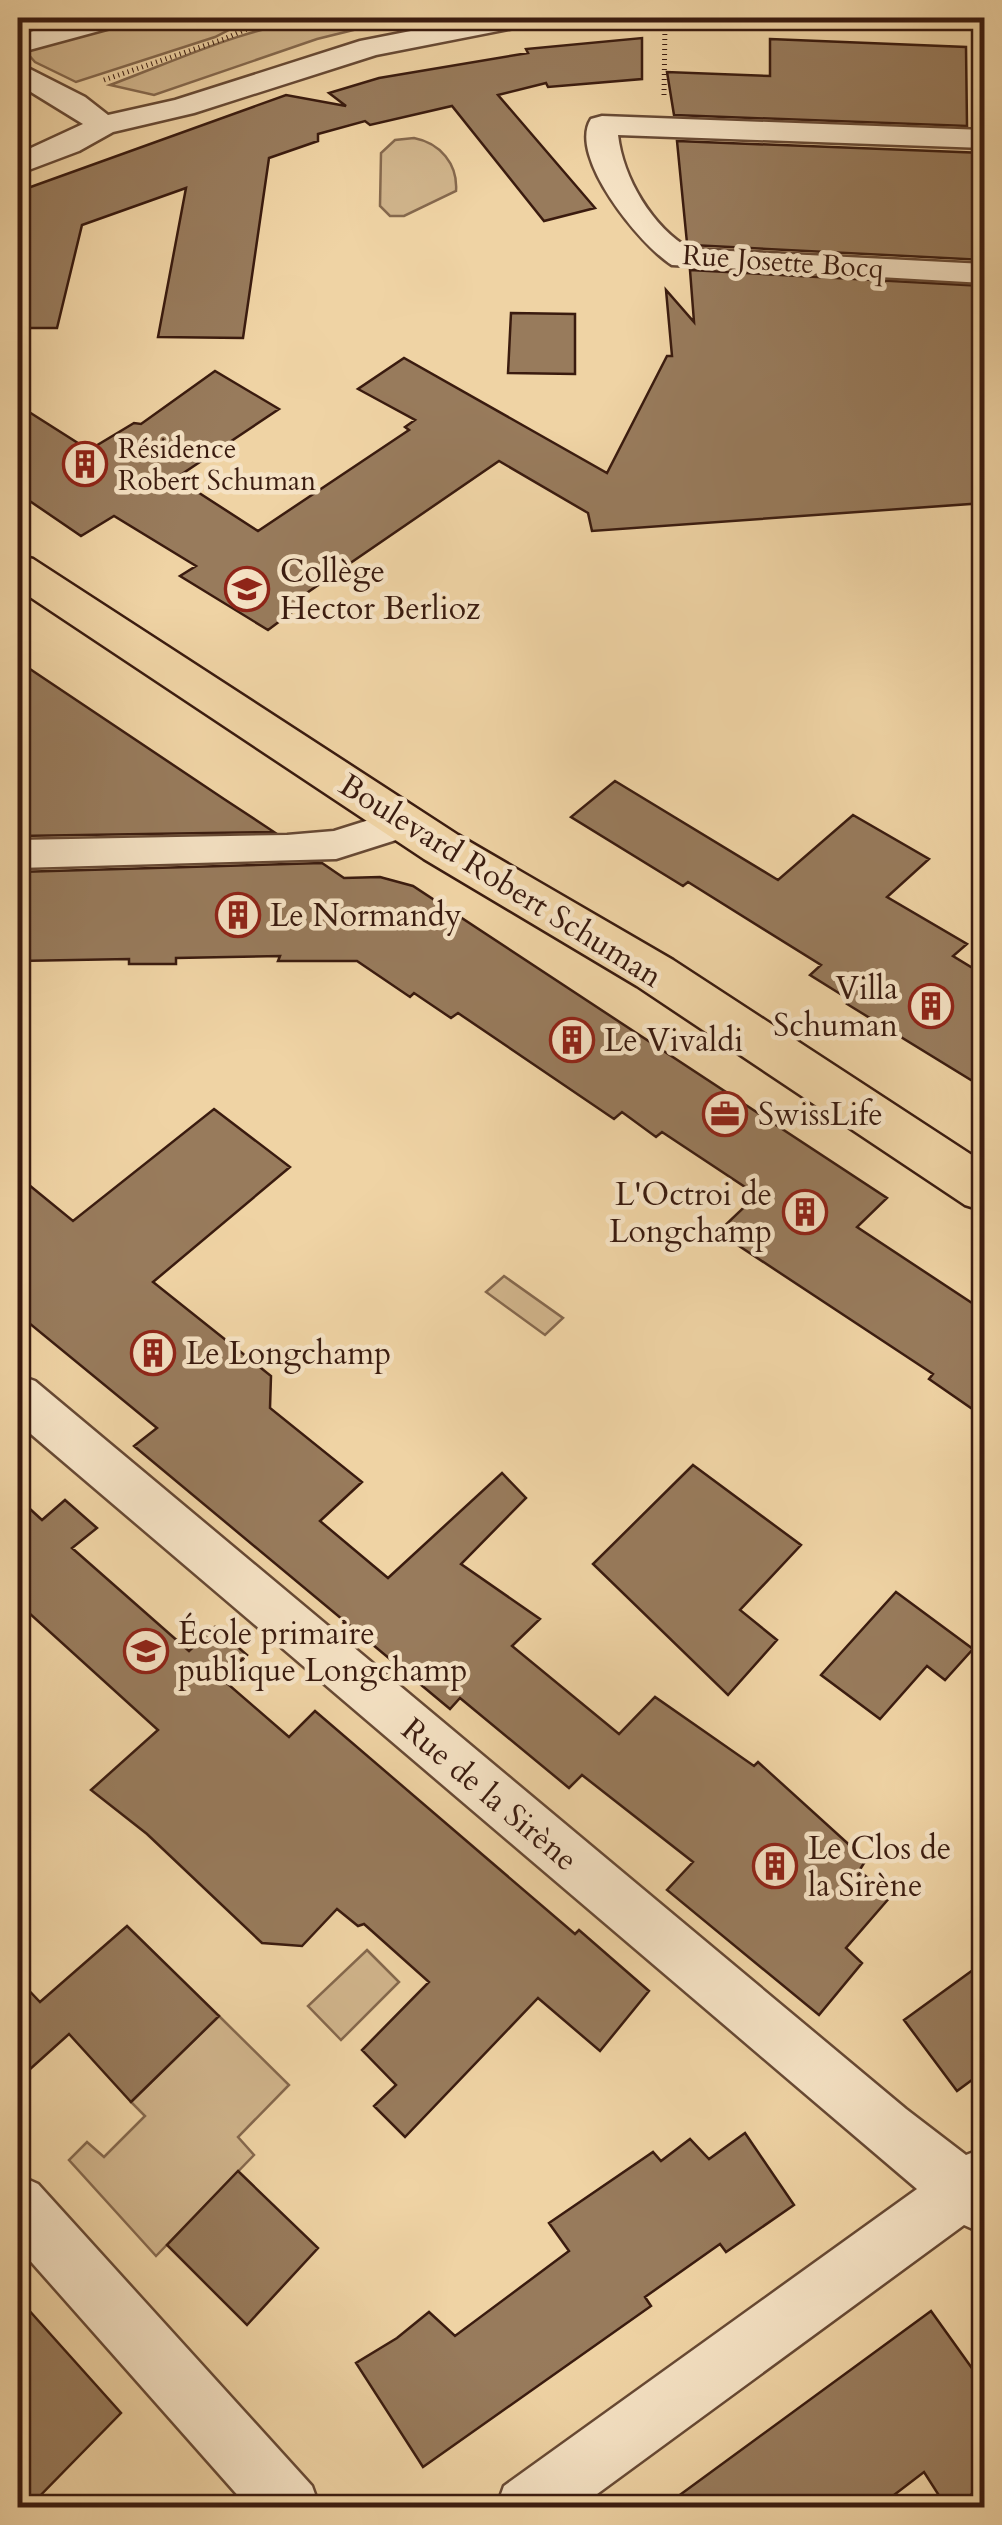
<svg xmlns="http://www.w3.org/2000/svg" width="1002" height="2525" font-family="Cardo,serif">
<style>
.green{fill:#d0b48b;stroke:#85684d;stroke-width:2.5}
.building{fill:#987b5c;stroke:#3a1b0f;stroke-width:2.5}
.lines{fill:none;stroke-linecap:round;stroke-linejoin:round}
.minor-casing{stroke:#674934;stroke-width:5}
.primary-casing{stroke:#3a1b0f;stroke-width:5}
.path{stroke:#3a1b0f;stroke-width:5;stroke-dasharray:1 4;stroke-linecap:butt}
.minor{fill:#f5e2c4;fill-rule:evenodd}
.primary{fill:#efd3a4;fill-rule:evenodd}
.labels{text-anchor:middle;stroke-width:9;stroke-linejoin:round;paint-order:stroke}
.far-street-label{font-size:28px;fill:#3a1b0f;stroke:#f5e2c4}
.far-poi-label{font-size:28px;fill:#3a1b0f;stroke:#f5e2c4;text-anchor:start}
.poi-label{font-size:32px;fill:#3a1b0f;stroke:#f5e2c4;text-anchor:start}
.street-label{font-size:32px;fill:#3a1b0f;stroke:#f5e2c4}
</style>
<rect width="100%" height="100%" fill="#efd3a4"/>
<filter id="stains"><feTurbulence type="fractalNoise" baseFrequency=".002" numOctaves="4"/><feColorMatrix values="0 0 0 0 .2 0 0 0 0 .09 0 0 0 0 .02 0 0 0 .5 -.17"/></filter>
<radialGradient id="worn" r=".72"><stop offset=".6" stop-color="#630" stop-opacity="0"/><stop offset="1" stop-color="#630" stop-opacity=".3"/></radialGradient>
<path class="green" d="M145 18H252L215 37 76 82 35 62 27 53 32 46Z
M322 18 390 21 317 39 154 95 110 85C180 59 248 26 322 18Z
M414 138C440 143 458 164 456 191L404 216H390L380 206 381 153 395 140Z
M504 1276 563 1318 545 1335 486 1292Z
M367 1950 399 1982 341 2040 308 2006Z
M219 2016 289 2085 238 2137 254 2155 156 2256 69 2160 87 2142 104 2157 145 2116 131 2102Z"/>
<path class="building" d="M642 38V79L548 87 546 83 498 95 595 208 544 221 452 106 370 125 365 121 318 134V141L269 158 243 338 158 337 186 188 82 225 57 328H18V203H22L25 189 286 95 346 106 329 93 379 78 528 53 526 49Z
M770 39 966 47 967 126 674 115 667 72 770 76Z
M677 141 984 153V260L691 245 687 243Z
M690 270 984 286V503L592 531 588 513 499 461 298 599 304 603 268 630 180 576 196 566 114 516 81 536 18 493V405L89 450 134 423 141 424 215 371 279 409 176 478 258 531 409 430 405 427 415 420 358 389 404 358 607 473 667 356H672L666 290 694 322Z
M511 313 575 314V374L508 373Z
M18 661 224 799 274 832 18 836Z
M615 781 778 880 853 815 929 859 887 897 967 944 953 956 984 975V1088L847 1004 850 1000 810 975 821 965 688 882 683 886 571 817Z
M322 863 344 878 380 877 413 886 887 1198 857 1227 984 1311V1417L929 1379 933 1374 718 1232 757 1195 662 1132 656 1137 622 1112 614 1119 458 1013 451 1018 414 993 410 997 357 961H278L280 956 176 958V964H129V959L18 961V872Z
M214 1109 290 1167 153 1282 271 1376 270 1408 362 1482 320 1521 388 1578 502 1473 526 1498 461 1564 540 1619 512 1646 619 1734 655 1697 754 1766 758 1762 866 1860 859 1871 891 1896 846 1948 862 1963 819 2015 667 1890 693 1862 582 1775 569 1788 460 1698 450 1709 134 1446 157 1428 18 1314V1176L73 1221Z
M693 1465 801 1545 740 1610 777 1640 728 1695 593 1564Z
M18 1498 42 1520 65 1500 97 1528 72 1548 189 1651 215 1627 247 1655 222 1679 289 1737 315 1711 575 1934 579 1930 649 1991 600 2051 538 1998 405 2137 374 2106 396 2085 362 2050 429 1982 364 1924 358 1926 337 1909 302 1946 262 1943 147 1834 91 1790 158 1730 18 1603Z
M896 1592 973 1649 945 1680 927 1666 880 1719 821 1675Z
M127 1926 219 2016 131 2102 69 2034 18 2080V1979L40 2002Z
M984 1962V2071L957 2091 904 2020Z
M745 2133 794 2205 726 2252 720 2244 645 2297 651 2306 423 2467 356 2363 397 2338 429 2312 455 2336 569 2251 549 2223 653 2152 661 2161 690 2139 709 2159Z
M238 2171 318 2248 247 2325 167 2245Z
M18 2298 121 2413 28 2508H18Z
M931 2311 984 2385V2484L955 2508H947L924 2472 877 2508H662Z"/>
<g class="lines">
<defs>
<path id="minor" d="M84 18H129L125 24 18 53V35Z
M477 18H533L529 24 519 27 376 55 194 113 113 132 79 151 18 174V154L83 124 18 84V63L85 97 108 115 175 100 360 41Z
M602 116 984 130V148L618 135C623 178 652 227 690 249L984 264V283L672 265C641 246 567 156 591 119Z
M404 809 418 813 424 823 418 833 336 859 18 868V840L287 835 334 831Z
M18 1375 35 1381 906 2109 966 2155 984 2148V2234L964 2225 578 2508H496L504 2486 917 2189 18 1423Z
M18 2175 38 2184 312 2486 320 2508H249L18 2247Z"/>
<path id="primary" d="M18 555 33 559 458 835 673 960 984 1163V1211L965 1205 637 986 424 859 18 589Z"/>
</defs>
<use href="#minor" class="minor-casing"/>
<use href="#primary" class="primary-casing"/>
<path class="path" d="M104 80 224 39 272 18
M664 95 665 24"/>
<use href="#minor" class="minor"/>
<use href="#primary" class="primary"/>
</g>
<defs>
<symbol id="building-ring" viewBox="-11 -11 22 22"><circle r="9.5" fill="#f5e2c4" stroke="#8f2418" stroke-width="1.5"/><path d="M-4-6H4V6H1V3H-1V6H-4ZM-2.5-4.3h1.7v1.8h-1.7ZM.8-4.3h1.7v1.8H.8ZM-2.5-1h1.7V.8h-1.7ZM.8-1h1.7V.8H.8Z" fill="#8f2418"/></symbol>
<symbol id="school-ring" viewBox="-11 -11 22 22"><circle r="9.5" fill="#f5e2c4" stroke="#8f2418" stroke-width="1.5"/><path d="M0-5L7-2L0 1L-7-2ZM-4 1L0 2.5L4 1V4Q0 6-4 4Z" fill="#8f2418"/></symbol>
<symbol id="office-ring" viewBox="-11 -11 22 22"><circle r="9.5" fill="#f5e2c4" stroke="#8f2418" stroke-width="1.5"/><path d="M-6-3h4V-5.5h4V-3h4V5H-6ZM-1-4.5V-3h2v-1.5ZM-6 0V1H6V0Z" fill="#8f2418"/></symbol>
</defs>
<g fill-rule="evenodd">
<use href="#building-ring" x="60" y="439" width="50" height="50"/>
<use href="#school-ring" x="222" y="564" width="50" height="50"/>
<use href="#building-ring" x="213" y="890" width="50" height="50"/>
<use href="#building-ring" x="906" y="981" width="50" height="50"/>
<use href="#building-ring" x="547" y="1015" width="50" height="50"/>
<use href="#office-ring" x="700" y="1089" width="50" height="50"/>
<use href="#building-ring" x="780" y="1187" width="50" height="50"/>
<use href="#building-ring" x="128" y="1328" width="50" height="50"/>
<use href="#school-ring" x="121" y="1626" width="50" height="50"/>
<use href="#building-ring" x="750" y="1841" width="50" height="50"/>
</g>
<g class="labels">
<g class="far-street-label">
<text transform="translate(783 261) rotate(4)" y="10">Rue Josette Bocq</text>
</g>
<g class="far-poi-label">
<text x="118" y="458">Résidence<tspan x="118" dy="32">Robert Schuman</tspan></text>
</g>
<g class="poi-label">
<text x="280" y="582">Collège<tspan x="280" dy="37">Hector Berlioz</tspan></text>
<text x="270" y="926">Le Normandy</text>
<text x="898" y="999" text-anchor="end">Villa<tspan x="898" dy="37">Schuman</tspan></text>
<text x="604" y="1051">Le Vivaldi</text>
<text x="758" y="1125">SwissLife</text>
<text x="772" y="1205" text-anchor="end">L'Octroi de<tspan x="772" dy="37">Longchamp</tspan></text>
<text x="186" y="1364">Le Longchamp</text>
<text x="178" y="1644">École primaire<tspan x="178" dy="37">publique Longchamp</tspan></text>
<text x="808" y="1859">Le Clos de<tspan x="808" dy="37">la Sirène</tspan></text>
</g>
<g class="street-label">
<text transform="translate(501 880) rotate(32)" y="11">Boulevard Robert Schuman</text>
<text transform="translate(490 1794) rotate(40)" y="11">Rue de la Sirène</text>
</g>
</g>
<rect width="1002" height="2525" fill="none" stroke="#efd3a4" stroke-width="60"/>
<rect x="20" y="20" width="962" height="2485" fill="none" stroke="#3a1b0f" stroke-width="5"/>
<rect x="30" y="30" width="942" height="2465" fill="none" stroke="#3a1b0f" stroke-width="2.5"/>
<rect width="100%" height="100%" filter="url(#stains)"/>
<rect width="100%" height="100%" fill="url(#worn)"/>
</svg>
